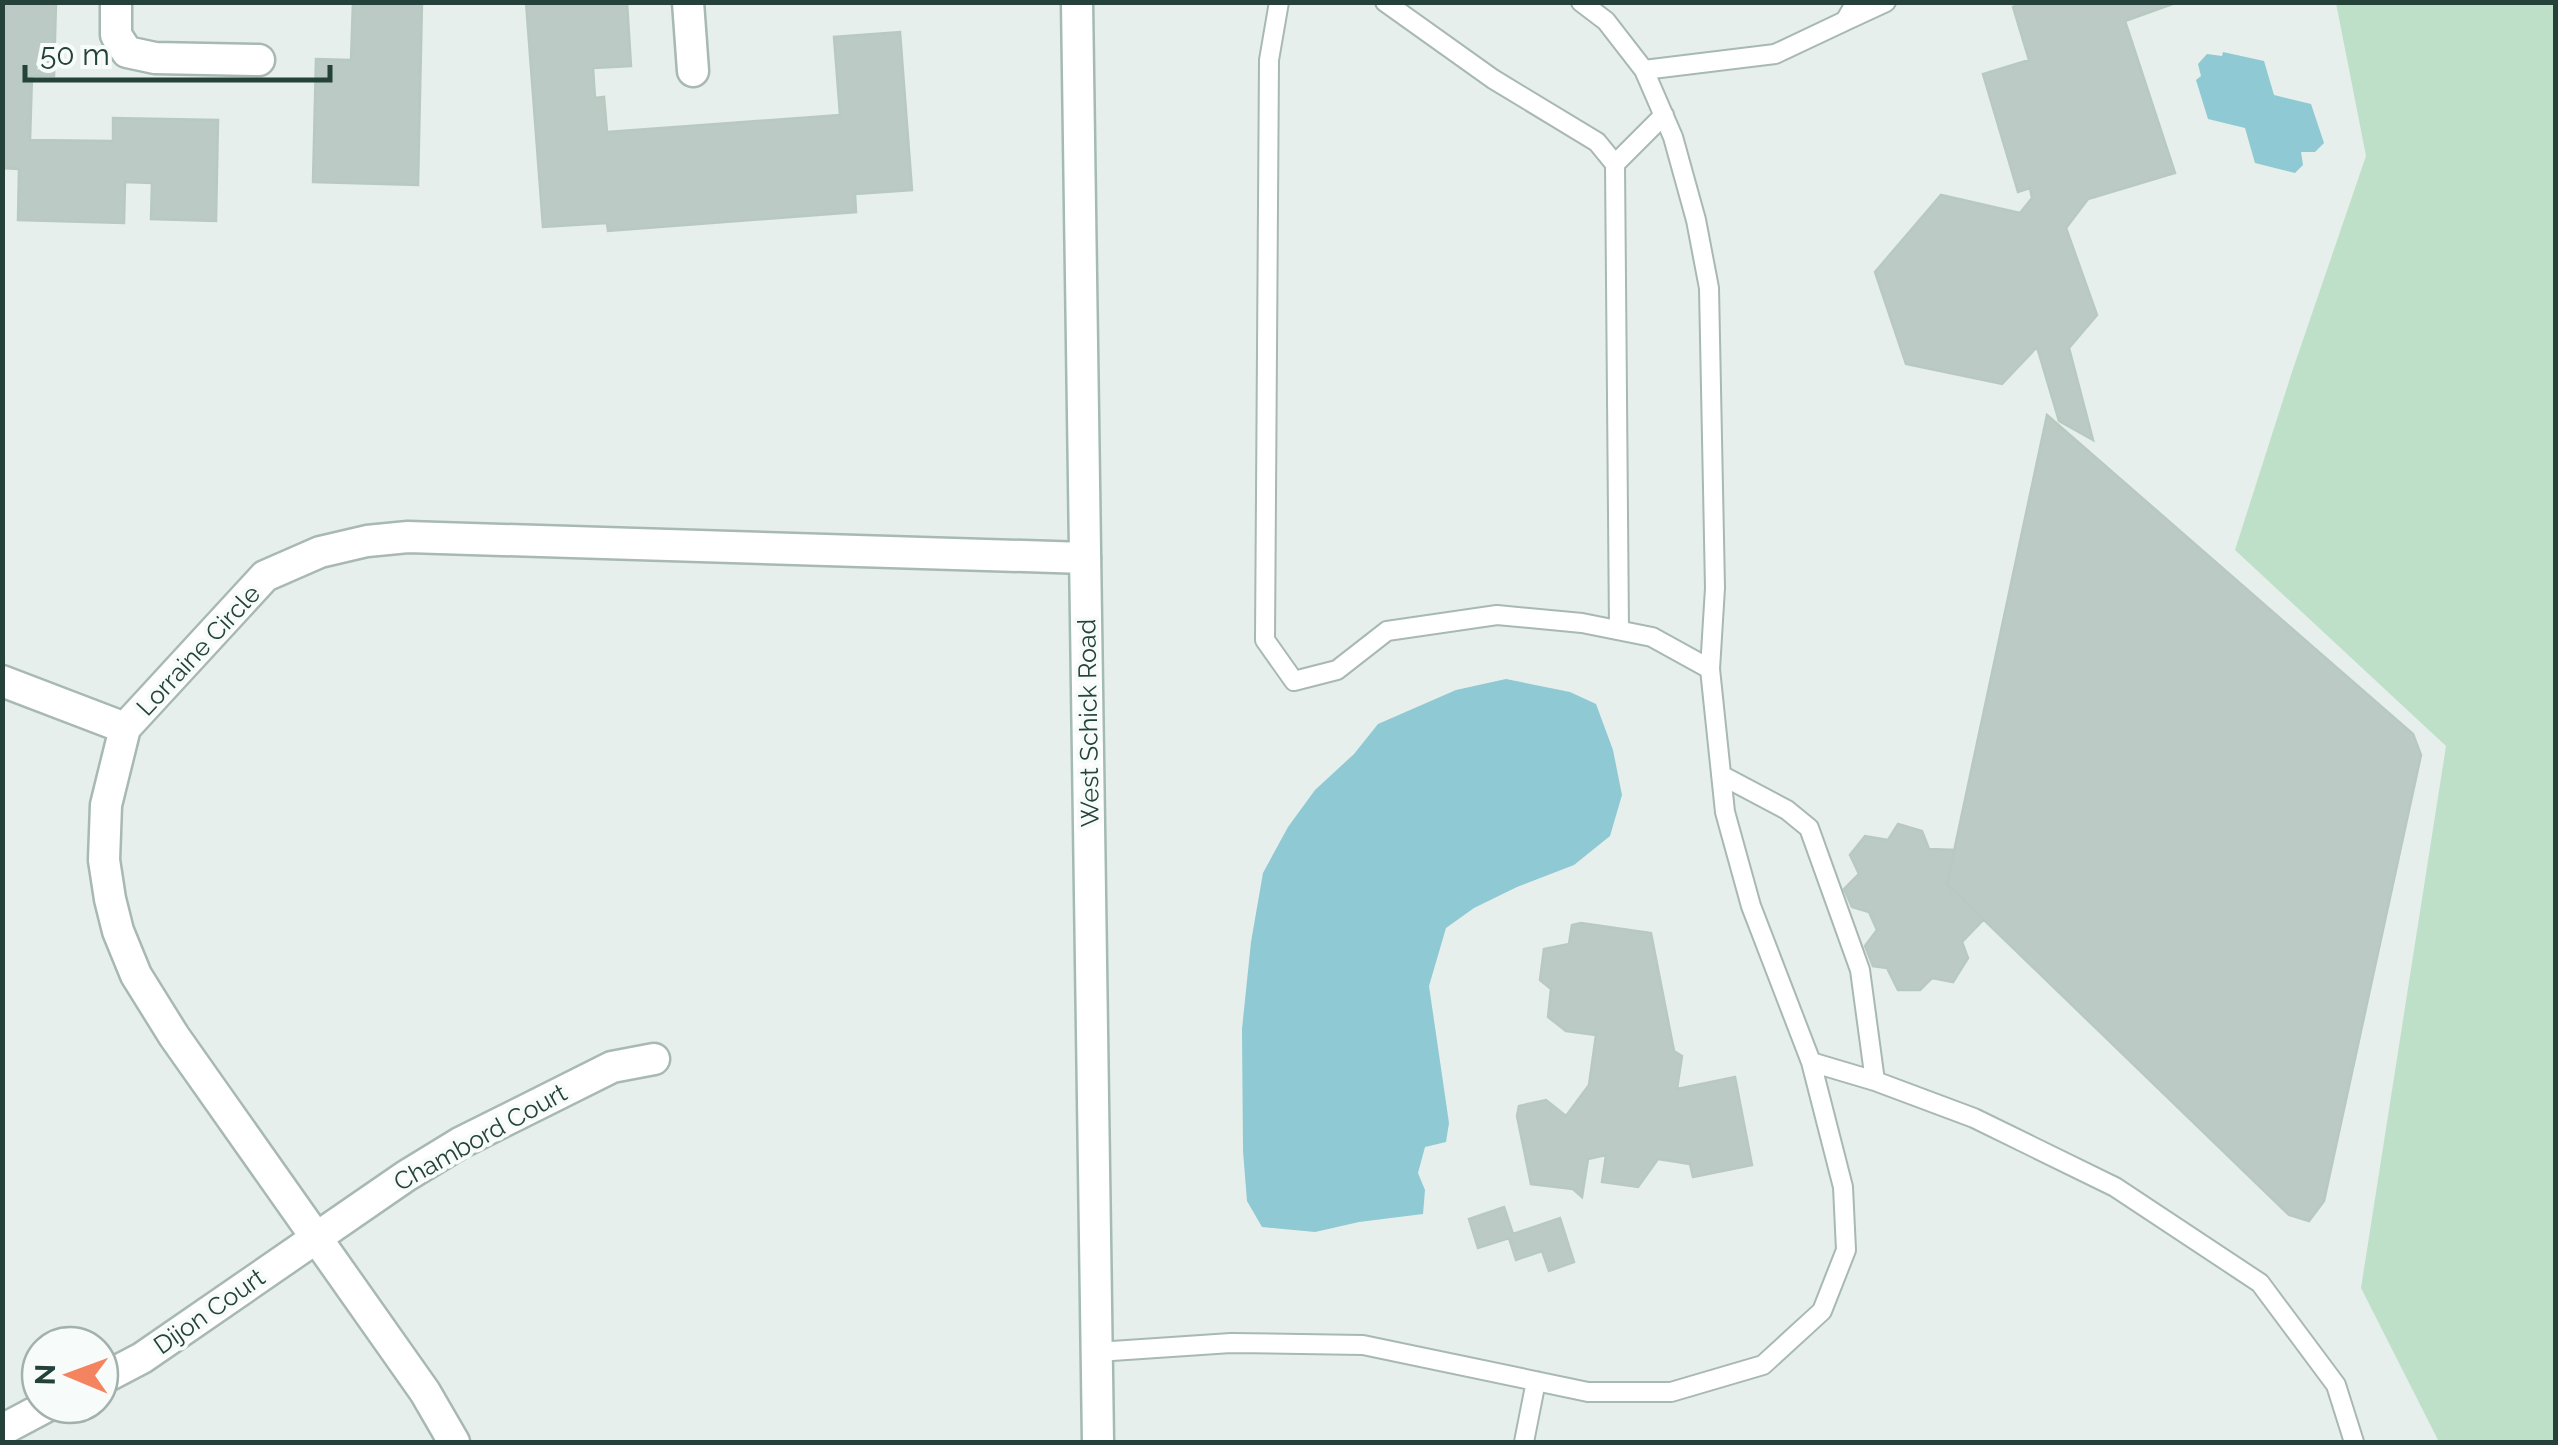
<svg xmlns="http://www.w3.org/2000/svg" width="2558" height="1445" font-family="Raleway,sans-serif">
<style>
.green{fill:#bfe0c8}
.water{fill:#8ec9d4}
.building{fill:#bbcac4;stroke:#b8c9c2;stroke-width:2.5}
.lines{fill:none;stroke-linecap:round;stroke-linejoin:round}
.lane-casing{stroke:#a8b8b2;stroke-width:22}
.street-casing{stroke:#a8b8b2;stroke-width:35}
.secondary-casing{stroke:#a4bbb3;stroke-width:35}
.lane{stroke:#fff;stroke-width:18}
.street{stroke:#fff;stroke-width:30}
.secondary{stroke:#fff;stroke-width:30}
.labels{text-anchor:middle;stroke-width:8;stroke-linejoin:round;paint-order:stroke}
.street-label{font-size:25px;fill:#24423a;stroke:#f7fbf9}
</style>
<rect width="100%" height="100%" fill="#e6efeb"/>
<path class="green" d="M2336 3H2555V1442H2439L2361 1288 2446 746 2235 550 2292 372 2366 156Z"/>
<path class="water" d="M2223 52 2264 61 2274 95 2311 104 2324 143 2315 152H2301L2303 165 2295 173 2255 163 2245 128 2208 119 2196 80 2201 76 2198 64 2207 54 2222 56Z
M1506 679 1570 692 1596 704 1613 750 1622 795 1610 836 1574 865 1517 887 1474 908 1446 928 1429 986 1449 1123 1446 1142 1425 1147 1418 1173 1425 1190 1423 1214 1359 1222 1315 1232 1262 1227 1247 1201 1243 1151 1242 1029 1251 942 1263 873 1288 827 1315 790 1354 754 1378 724 1456 690Z"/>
<path class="building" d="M2 2H56L54 76H32L30 140 113 141V118L218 120 216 221 151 219 152 183 125 182 124 223 18 220 19 169 2 168Z
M353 2H422L418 185 313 182 316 59 351 60Z
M526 2H627L631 66 593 68 595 98 604 97 607 132 840 115 834 37 900 32 912 190 855 194 856 212 608 231 607 223 543 227Z
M2024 2H2178L2125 21 2175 173 2088 199 2066 228 2097 315 2069 348 2093 440 2059 421 2037 347 2002 384 1906 364 1875 272 1941 195 2020 213 2032 198 2030 188 2018 192 1983 74 2029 60 2013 7Z
M2047 415 2413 734 2421 755 2324 1201 2309 1221 2289 1215 1947 884Z
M1898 824 1922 831 1929 849 1955 850 1947 884 1984 919 1962 942 1968 958 1953 982 1932 978 1920 990H1898L1887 968 1873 966 1865 946 1877 930 1869 912 1852 907 1844 889 1859 874 1850 855 1865 836 1888 840Z
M1581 923 1651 933 1674 1051 1682 1056 1677 1089 1735 1077 1752 1165 1693 1177 1690 1164 1658 1159 1638 1187 1602 1182 1606 1155 1588 1159 1582 1197 1573 1189 1531 1184 1517 1116 1519 1106 1546 1100 1566 1116 1589 1085 1596 1035 1566 1031 1548 1017 1551 989 1540 980 1544 949 1569 944 1572 925Z
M1504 1207 1513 1234 1560 1218 1574 1262 1549 1271 1542 1251 1516 1260 1509 1238 1478 1248 1469 1219Z"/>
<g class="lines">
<defs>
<path id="lane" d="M1279 2 1269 60 1265 640 1294 681 1337 670 1387 631 1497 615 1582 623 1652 637 1710 669
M1385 2 1493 79 1597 142 1615 164 1619 630
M1845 21 1886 2
M1644 70 1775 54 1845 21 1856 2
M1615 164 1664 115
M1721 775 1787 810 1809 828 1860 970 1875 1081
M1811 1062 1875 1081 1974 1118 2115 1187 2260 1283 2336 1385 2354 1442
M1097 1352 1231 1343 1363 1345 1588 1392H1671L1763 1365 1822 1311 1846 1250 1843 1187 1811 1062 1751 906 1725 812 1710 669 1715 588 1709 288 1696 220 1673 137 1644 70 1606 21 1581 2
M1524 1442 1536 1381"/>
<path id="street" d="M116 2V35L127 52 155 58 259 60
M688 2 693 71
M2 681 125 728
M100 1380 142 1358 406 1176 460 1143 612 1067 654 1059
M2 1430 49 1405
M454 1442 425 1392 174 1036 136 975 118 931 110 899 104 860 106 805 125 728 265 576 320 552 367 541 408 537 1085 558"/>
<path id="secondary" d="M1077 2 1098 1442"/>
</defs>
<use href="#lane" class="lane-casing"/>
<use href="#street" class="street-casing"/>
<use href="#secondary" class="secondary-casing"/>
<use href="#lane" class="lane"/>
<use href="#street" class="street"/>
<use href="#secondary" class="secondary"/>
</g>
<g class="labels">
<g class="street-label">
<text transform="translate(198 650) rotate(-47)" y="9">Lorraine Circle</text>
<text transform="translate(1088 723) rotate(-91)" y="9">West Schick Road</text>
<text transform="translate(480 1137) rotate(-29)" y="9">Chambord Court</text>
<text transform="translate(209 1311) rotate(-35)" y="9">Dijon Court</text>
</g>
</g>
<rect width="2558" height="1445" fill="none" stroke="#24423a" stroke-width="10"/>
<g transform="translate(70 1375) rotate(271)"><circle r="48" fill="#f7fbf9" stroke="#a3b1ad" stroke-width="2.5"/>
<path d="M0-8L18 38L0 25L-18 38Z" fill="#f4845f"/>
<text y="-15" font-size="28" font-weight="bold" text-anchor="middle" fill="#24423a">N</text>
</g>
<path d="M25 65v15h305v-15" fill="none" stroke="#24423a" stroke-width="5"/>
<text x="40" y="65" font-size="30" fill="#24423a" stroke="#f7fbf9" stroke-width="8" paint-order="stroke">50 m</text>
</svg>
